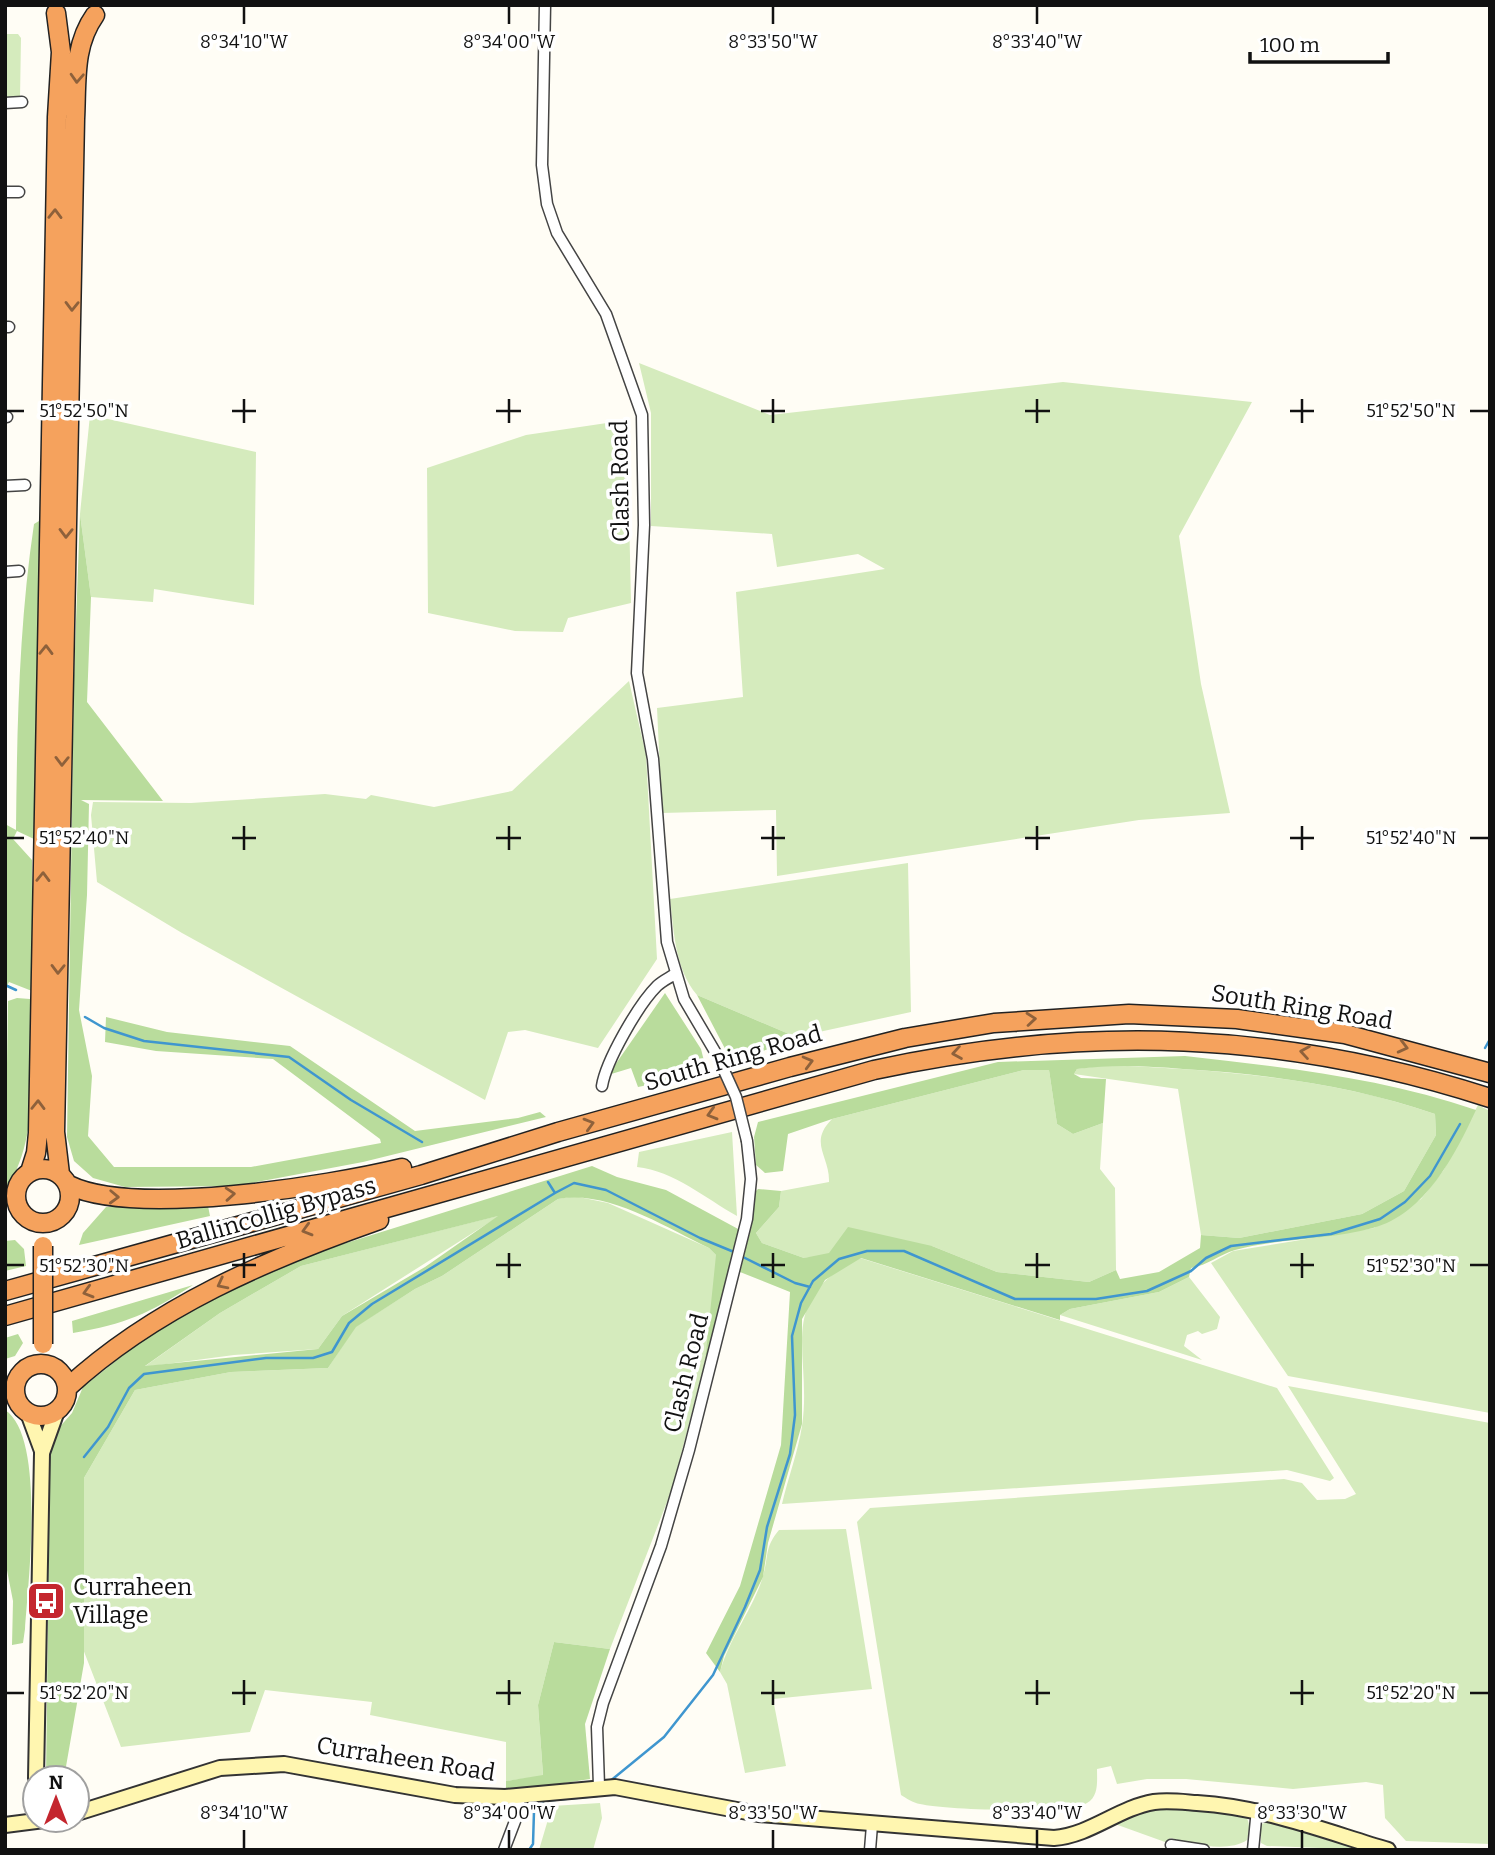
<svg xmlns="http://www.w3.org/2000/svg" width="1495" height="1855" font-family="Bitter,serif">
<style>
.green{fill:#d5ebbd}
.forest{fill:#b9dc9c;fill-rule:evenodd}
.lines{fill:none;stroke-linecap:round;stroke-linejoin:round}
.stream{stroke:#3f96cf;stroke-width:2.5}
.street-casing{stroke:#444;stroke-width:13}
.secondary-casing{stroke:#333;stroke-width:18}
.highway-casing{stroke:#222;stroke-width:21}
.street{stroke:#fff;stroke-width:10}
.secondary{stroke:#fff6b0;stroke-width:14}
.highway{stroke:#f5a25d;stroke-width:18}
.street-bridge-casing{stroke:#444;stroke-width:13;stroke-linecap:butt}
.highway-bridge-casing{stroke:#222;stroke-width:21;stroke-linecap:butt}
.street-bridge{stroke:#fff;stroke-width:10}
.highway-bridge{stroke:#f5a25d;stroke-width:18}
.oneway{stroke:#8e613b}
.ticks{fill:none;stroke:#111;stroke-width:2.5}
.labels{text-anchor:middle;stroke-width:7;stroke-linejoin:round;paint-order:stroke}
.street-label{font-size:24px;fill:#111;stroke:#fff}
.poi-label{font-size:24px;fill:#111;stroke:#fff;text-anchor:start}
.ticks-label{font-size:18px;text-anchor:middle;fill:#111;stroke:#fff;stroke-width:7;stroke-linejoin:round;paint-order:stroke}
</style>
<rect width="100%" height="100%" fill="#fffdf5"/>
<path class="green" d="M5 34H18L21 38 20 98 5 99Z
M639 363 770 415 1063 382 1252 402 1179 536 1201 684 1230 813 1139 820 777 876 776 810 662 813 657 708 743 697 736 592 885 569 858 554 777 567 772 534 651 526V413Z
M90 415 256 452 254 605 154 589 153 602 91 597 80 514Z
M627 420 631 603 568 618 563 632 515 631 428 613 427 468 526 435Z
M629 681 646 755 657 959 598 1048 525 1030 508 1032 485 1100 182 933 97 882 91 815 93 802 191 803 325 794 366 799 371 795 434 807 512 791Z
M908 863 911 1012 796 1037 697 995C675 969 674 932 670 899Z
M1107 1065C1217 1070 1330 1077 1435 1114L1436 1135 1404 1191 1362 1214 1239 1238 1201 1235 1178 1089 1074 1074 1077 1069Z
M1024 1070H1049L1057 1124 1073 1134 1103 1123 1100 1169 1115 1188 1116 1270 1089 1282 997 1272 932 1246 804 1258 762 1243 756 1233 779 1207 781 1191 829 1182C830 1156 808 1143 832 1119Z
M1478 1105 1490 1111V1413L1288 1376 1211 1263 1233 1251 1374 1228 1421 1199 1443 1171Z
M732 1132 737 1216C705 1198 674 1171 637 1167L639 1152Z
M574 1196 608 1203 709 1248 716 1255 717 1270 705 1362 672 1489 610 1649 554 1642 538 1705 543 1776 506 1781V1742L370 1715 372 1702 265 1690 250 1732 121 1747 83 1649 84 1478 135 1390 231 1372 328 1368 355 1327 415 1289 442 1276 558 1199Z
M501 1215 342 1316 318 1349 234 1355 144 1367 220 1313 301 1266Z
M860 1258 1277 1388 1334 1478 1330 1481 1287 1470 782 1504C788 1478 798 1452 802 1426 813 1353 773 1300 860 1258Z
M1189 1277 1220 1317 1217 1329 1202 1334 1198 1331 1187 1335 1184 1346 1202 1360 1060 1315 1070 1309 1159 1292Z
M1288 1386 1490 1423V1844L1406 1841 1385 1818 1383 1785 1366 1782 1293 1789 1186 1779H1147L1117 1784 1111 1766 1097 1769C1097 1781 1099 1796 1087 1803 1066 1814 945 1810 920 1804 913 1803 906 1798 901 1795L857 1522 870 1508 1284 1479 1302 1483 1317 1500 1345 1499 1356 1494Z
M846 1529 872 1689 773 1699 786 1766 745 1773 727 1684 720 1672C729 1638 754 1608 763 1576 769 1556 764 1548 779 1530Z
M600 1803 602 1818 593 1850H539L552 1806Z
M1165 1805 1241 1811C1251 1820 1250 1828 1247 1840 1228 1853 1191 1844 1171 1838L1165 1842 1115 1824 1119 1818Z
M1269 1820 1372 1850 1267 1846 1261 1843V1825Z"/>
<path class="forest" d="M80 514 91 597 87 702 163 801 81 800 89 804 87 895 79 1010 92 1076 88 1136 114 1167H251L381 1143 380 1139 273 1059 156 1051 105 1042 106 1017 167 1032 290 1046 415 1131 518 1118 540 1112 546 1117 363 1162 236 1186 125 1187 93 1178 74 1161 67 1137 74 676Z
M39 521 41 568 34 839 17 831 13 839 32 860V991L9 982 5 990V824L16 830C17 728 19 624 34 524Z
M665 993 701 1049 707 1073 638 1087 631 1068 608 1075Z
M697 995 796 1037 733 1064Z
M17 998 30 999 31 1002C31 1064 41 1137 5 1191L8 1001Z
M1185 1056C1283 1067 1383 1078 1476 1110 1455 1155 1425 1214 1373 1228 1328 1240 1280 1238 1235 1250 1219 1255 1208 1265 1191 1268L1189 1277 1159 1292 1070 1309 1060 1315V1320L861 1258 825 1280 802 1319V1424L768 1543 763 1577 724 1656 720 1672 706 1653 740 1586 781 1445 790 1292 740 1272 750 1231 754 1193 758 1189 781 1191 779 1207 756 1233 762 1243 804 1258 829 1253 848 1227 932 1246 997 1272 1089 1282 1116 1270 1120 1279 1159 1272 1200 1248 1201 1235 1239 1238 1362 1214 1404 1191 1436 1135 1435 1114C1355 1086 1268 1074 1183 1069 1148 1066 1113 1064 1077 1069L1074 1074 1081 1078 1106 1079 1103 1123 1073 1134 1057 1124 1049 1070H1024L832 1119 788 1134 783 1171 765 1173 756 1165 754 1137 758 1122 998 1062Z
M592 1166 617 1177 666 1190 740 1230 705 1362 716 1255 709 1248C664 1227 609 1190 558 1199L442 1276 415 1289 356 1327 328 1368 231 1372 135 1390 84 1478V1663L64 1778H46L50 1446 57 1430 72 1413 83 1387 151 1333 276 1265ZM498 1216 425 1267 342 1316 318 1349 145 1366 220 1313 301 1266Z
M208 1206 210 1216 79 1245 83 1233 106 1207Z
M15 1240 24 1249 26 1266 5 1271V1241Z
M193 1285C148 1314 126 1324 73 1333L72 1321Z
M18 1334 23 1343 15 1356 5 1359V1338Z
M5 1410C46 1436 28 1583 25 1629L23 1643 12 1645 13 1601 5 1560Z
M554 1642 610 1649 585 1724 590 1779 506 1792V1781L543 1775 538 1705Z"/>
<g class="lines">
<path class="stream" d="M5 985 16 990
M85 1017 104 1028 144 1041 289 1057 351 1100 422 1142
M1485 1048 1490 1039
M548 1182 555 1193 574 1183 606 1190 700 1238 734 1252
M741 1256 795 1283 810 1287
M84 1457 108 1427 129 1388 144 1374 266 1358H313L332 1352 349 1323 372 1304 555 1193
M609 1782 664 1737 713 1675 745 1607 760 1570 767 1527 790 1454 795 1415 792 1336 801 1303 813 1281 839 1259 867 1251H904L1015 1299H1096L1147 1291 1191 1271 1206 1258 1231 1246 1331 1234 1380 1219 1405 1202 1430 1176 1460 1124
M529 1850 533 1844 534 1811 543 1801 597 1796 600 1793"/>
<defs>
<path id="street" d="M545 5 542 165 547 204 557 233 606 314 642 415 644 525 637 673 653 759 667 942 684 999 717 1055
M5 103 22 102
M5 192H19
M5 327H9
M5 417H7
M5 486 25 485
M5 572 19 571
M602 1086C606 1061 638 1005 657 986 662 981 669 978 675 974
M599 1786 597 1727 603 1703 661 1546 689 1450 747 1219 751 1179 747 1141
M1171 1845 1204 1850
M504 1850 517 1816 520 1796
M870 1850 872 1825
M1253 1850 1257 1809"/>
<path id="secondary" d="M28 1413 42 1451
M36 1778 42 1453 57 1411
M77 1813 220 1768 284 1764 455 1795 505 1797 615 1787 758 1814 1054 1838C1091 1835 1118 1808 1154 1802 1168 1800 1183 1802 1197 1803 1264 1807 1324 1831 1388 1850
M5 1825 44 1820"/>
<path id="highway" d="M16 1196a27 27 0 1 1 54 0a27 27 0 1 1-54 0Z
M30 1172 36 1153 38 1133 57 117 61 52 56 13
M60 1174 55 1132 75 119C77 81 73 46 95 15
M69 1185C134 1217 328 1186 402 1168
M5 1291 421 1175 558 1132 790 1067 905 1038 994 1023 1129 1014 1237 1019 1345 1034 1490 1073
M5 1316 874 1070C1087 1024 1283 1031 1490 1098
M15 1390a26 26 0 1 1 52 0a26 26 0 1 1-52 0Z
M67 1388C155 1307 268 1259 379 1220"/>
</defs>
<use href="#street" class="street-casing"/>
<use href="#secondary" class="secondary-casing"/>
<use href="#highway" class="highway-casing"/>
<use href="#street" class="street"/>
<use href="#secondary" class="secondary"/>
<use href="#highway" class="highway"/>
<defs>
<path id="street-bridge" d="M717 1055 736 1097 747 1141"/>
<path id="highway-bridge" d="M43 1344V1246"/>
</defs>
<use href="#street-bridge" class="street-bridge-casing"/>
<use href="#highway-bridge" class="highway-bridge-casing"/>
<use href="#street-bridge" class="street-bridge"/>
<use href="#highway-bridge" class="highway-bridge"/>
</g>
<defs><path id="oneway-chevron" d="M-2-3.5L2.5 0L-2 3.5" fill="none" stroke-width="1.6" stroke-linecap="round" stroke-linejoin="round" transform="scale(1.75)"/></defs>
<g class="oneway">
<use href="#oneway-chevron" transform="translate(77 78) rotate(93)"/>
<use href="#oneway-chevron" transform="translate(55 214) rotate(-89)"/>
<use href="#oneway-chevron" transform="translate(72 306) rotate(91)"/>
<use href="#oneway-chevron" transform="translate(66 533) rotate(91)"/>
<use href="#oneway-chevron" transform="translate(46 650) rotate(-89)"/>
<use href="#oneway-chevron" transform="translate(62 761) rotate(91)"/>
<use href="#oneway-chevron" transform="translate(43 877) rotate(-89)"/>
<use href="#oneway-chevron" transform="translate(58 969) rotate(91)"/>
<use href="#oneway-chevron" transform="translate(1031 1019) rotate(-5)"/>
<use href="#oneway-chevron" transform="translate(1403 1047) rotate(14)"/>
<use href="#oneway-chevron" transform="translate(1305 1052) rotate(-171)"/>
<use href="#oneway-chevron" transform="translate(957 1053) rotate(171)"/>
<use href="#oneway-chevron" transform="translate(808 1062) rotate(-15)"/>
<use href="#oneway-chevron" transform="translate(38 1105) rotate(-89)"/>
<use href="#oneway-chevron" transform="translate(712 1114) rotate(164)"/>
<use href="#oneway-chevron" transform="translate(589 1124) rotate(-16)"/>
<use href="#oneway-chevron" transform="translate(230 1194) rotate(-4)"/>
<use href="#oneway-chevron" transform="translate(114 1197) rotate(2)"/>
<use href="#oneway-chevron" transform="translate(307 1230) rotate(164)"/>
<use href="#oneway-chevron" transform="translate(222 1284) rotate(153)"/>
<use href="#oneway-chevron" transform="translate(88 1292) rotate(164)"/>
</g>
<path class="ticks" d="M244 7V24M509 7V24M773 7V24M1037 7V24M244 399V423M509 399V423M773 399V423M1037 399V423M1302 399V423M7 411H24M232 411H256M496 411H521M761 411H785M1025 411H1050M1290 411H1314M1470 411H1488M244 826V850M509 826V850M773 826V850M1037 826V850M1302 826V850M7 838H24M232 838H256M496 838H521M761 838H785M1025 838H1050M1290 838H1314M1470 838H1488M244 1253V1278M509 1253V1278M773 1253V1278M1037 1253V1278M1302 1253V1278M7 1265H24M232 1265H256M496 1265H521M761 1265H785M1025 1265H1050M1290 1265H1314M1470 1265H1488M244 1680V1705M509 1680V1705M773 1680V1705M1037 1680V1705M1302 1680V1705M7 1693H24M232 1693H256M496 1693H521M761 1693H785M1025 1693H1050M1290 1693H1314M1470 1693H1488M244 1830V1848M509 1830V1848M773 1830V1848M1037 1830V1848M1302 1830V1848"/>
<defs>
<symbol id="bus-square" viewBox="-11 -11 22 22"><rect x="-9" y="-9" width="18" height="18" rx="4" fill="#c4262e" stroke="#fff"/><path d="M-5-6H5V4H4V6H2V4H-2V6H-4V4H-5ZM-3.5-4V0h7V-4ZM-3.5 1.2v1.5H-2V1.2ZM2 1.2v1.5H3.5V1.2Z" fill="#fff"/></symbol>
</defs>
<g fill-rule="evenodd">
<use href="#bus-square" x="24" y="1579" width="44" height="44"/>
</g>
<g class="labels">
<g class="street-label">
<text transform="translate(620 481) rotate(-91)" y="8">Clash Road</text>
<text transform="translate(1302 1007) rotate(9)" y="8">South Ring Road</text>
<text transform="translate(733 1058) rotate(-16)" y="8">South Ring Road</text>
<text transform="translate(276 1213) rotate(-16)" y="8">Ballincollig Bypass</text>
<text transform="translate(686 1373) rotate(-76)" y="8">Clash Road</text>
<text transform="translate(406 1759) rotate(9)" y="8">Curraheen Road</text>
</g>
<g class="poi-label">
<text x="73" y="1595">Curraheen<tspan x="73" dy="28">Village</tspan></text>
</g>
</g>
<g class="ticks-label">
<text x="244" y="48">8°34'10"W</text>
<text x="509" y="48">8°34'00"W</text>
<text x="773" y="48">8°33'50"W</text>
<text x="1037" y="48">8°33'40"W</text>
<text x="84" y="417">51°52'50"N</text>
<text x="1411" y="417">51°52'50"N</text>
<text x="84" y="844">51°52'40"N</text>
<text x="1411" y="844">51°52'40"N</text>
<text x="84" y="1272">51°52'30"N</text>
<text x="1411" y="1272">51°52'30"N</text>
<text x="84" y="1699">51°52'20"N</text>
<text x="1411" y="1699">51°52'20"N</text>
<text x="244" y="1819">8°34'10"W</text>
<text x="509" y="1819">8°34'00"W</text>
<text x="773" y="1819">8°33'50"W</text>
<text x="1037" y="1819">8°33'40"W</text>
<text x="1302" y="1819">8°33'30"W</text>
</g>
<rect width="1495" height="1855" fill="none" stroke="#111111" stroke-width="14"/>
<g transform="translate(56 1799)"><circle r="33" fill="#ffffff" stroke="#a0a0a0" stroke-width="2"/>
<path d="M0-5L12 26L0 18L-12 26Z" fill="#c4262e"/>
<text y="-10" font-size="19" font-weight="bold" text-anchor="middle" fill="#111111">N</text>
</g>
<path d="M1250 52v10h138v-10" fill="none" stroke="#111111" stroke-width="3.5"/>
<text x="1260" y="52" font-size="21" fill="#111111" stroke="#ffffff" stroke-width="5" paint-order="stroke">100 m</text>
</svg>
